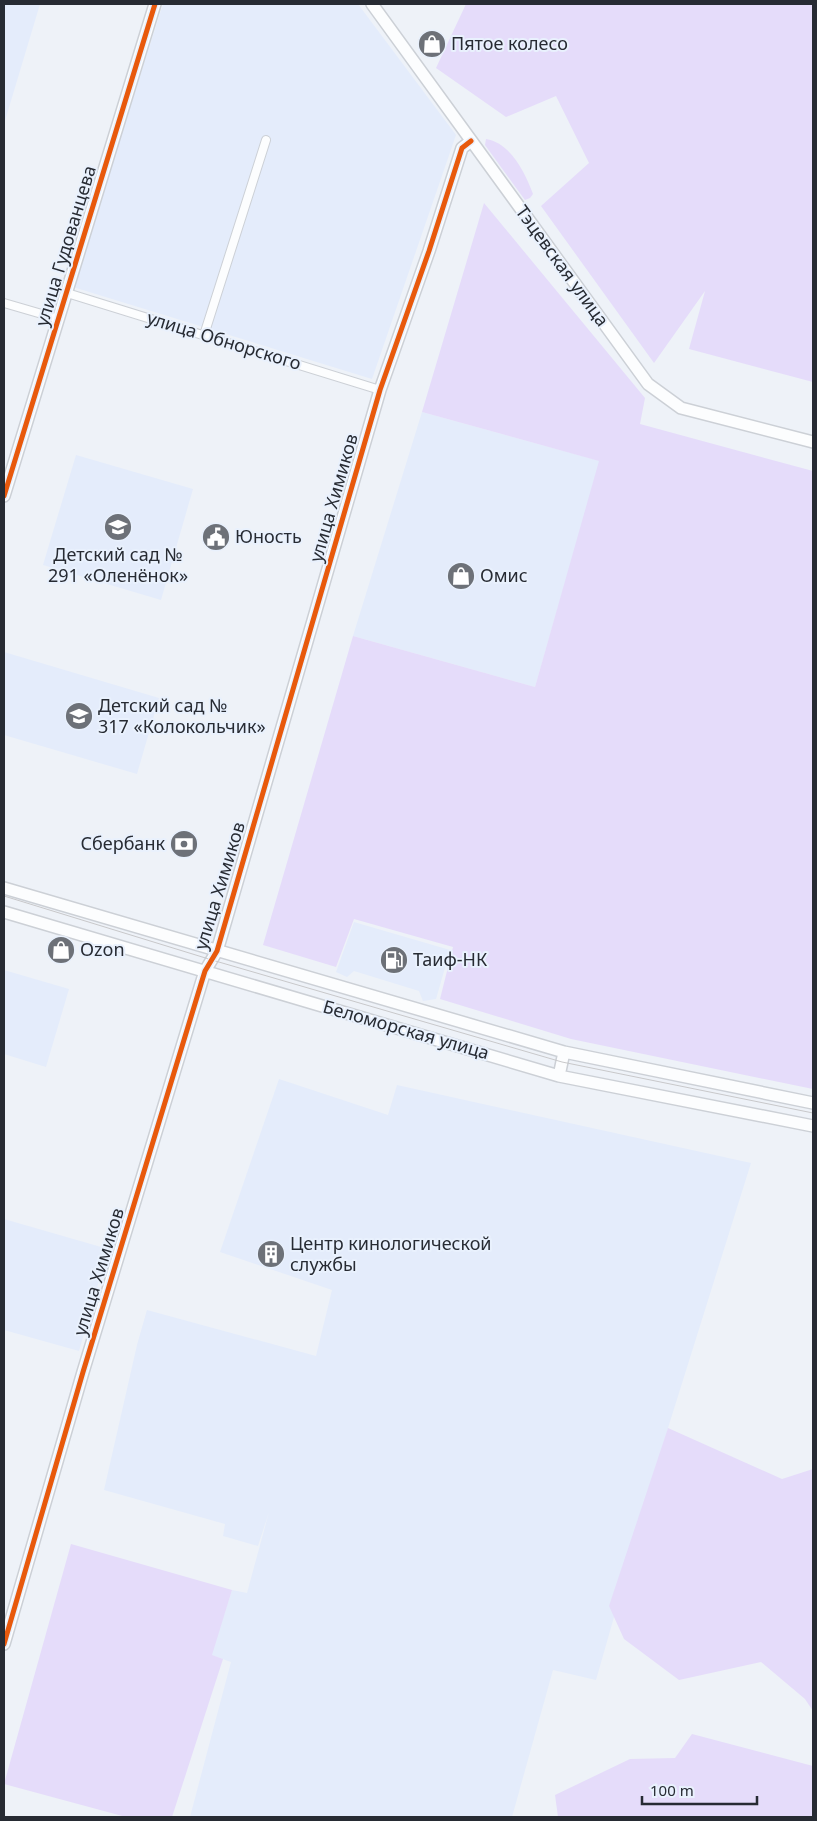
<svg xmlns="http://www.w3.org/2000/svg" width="817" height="1821" font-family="'Noto Sans',sans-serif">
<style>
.built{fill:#e4ecfb}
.green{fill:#e5dcfa}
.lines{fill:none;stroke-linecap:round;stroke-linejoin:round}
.street-casing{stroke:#ccd0d6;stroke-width:10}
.secondary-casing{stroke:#ccd0d6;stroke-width:14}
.street{stroke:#fcfdfe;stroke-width:8}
.secondary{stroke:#fcfdfe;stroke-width:11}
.tram{stroke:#c8c8ca;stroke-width:1}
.cycleway-casing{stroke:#e9f1fd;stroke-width:8}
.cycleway{stroke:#e8590c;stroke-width:5}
.labels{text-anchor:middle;stroke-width:4;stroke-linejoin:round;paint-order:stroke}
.poi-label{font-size:18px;fill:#272b33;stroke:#e9f1fd;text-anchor:start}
.street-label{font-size:18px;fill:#272b33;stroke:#e9f1fd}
</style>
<rect width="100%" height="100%" fill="#eef2f8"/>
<path class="built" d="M4 4H40L4 124Z
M163 4H358L456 135 372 379 73 287Z
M422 412 600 461 535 687 353 636Z
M76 455 193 489 161 600 43 565Z
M4 652 159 698 137 774 4 735Z
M354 922 450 950 436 999 423 1001 419 991 354 971 347 977 336 972Z
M4 970 69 989 46 1067 4 1054Z
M279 1079 388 1115 397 1085 751 1163 668 1428 596 1680 553 1670 512 1817H190L231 1662 211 1655 232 1590 247 1593 269 1512 258 1546 223 1536 225 1524 104 1490 137 1345 147 1310 316 1356 332 1290 220 1252Z
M4 1219 108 1249 79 1351 4 1330Z"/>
<path class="green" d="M466 4H813V382L689 349 705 291 654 363 541 206 589 163 556 96 506 117 436 68Z
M486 139C511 143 525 173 533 194L530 198 525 200 485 145Z
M484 203 645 398 640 424 813 471V1089L571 1039 440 999 453 947 354 919 336 967 263 945 353 636 535 687 599 461 422 412Z
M668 1428 782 1479 813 1469V1711L805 1699 761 1662 679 1680 624 1639 609 1606Z
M71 1544 232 1590 212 1655 223 1659 172 1817H126L4 1784Z
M692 1734 813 1766V1817H558L555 1795 630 1759 675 1758Z"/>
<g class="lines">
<defs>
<path id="street" d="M67 293 380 390
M4 303 59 319
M204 335 266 140"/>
<path id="secondary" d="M372 4 648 384 681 408 813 442
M4 496 155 4
M4 888 564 1052 813 1103
M4 912 559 1076 813 1126
M559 1076 564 1052
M4 1644 83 1372 201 984 205 971 217 951 380 390 429 251 462 148 471 141"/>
</defs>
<use href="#street" class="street-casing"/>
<use href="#secondary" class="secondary-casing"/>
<use href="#street" class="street"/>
<use href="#secondary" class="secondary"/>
<path class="tram" d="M4 896 212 960 562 1062 813 1113"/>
<defs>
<path id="cycleway" d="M4 496 155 4
M4 1644 83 1372 201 984 205 971 217 951 380 390 429 251 462 148 471 141"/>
</defs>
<use href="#cycleway" class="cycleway-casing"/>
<use href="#cycleway" class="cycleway"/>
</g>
<defs>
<symbol id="shop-disc" viewBox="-11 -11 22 22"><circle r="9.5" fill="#6d7178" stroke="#e9f1fd"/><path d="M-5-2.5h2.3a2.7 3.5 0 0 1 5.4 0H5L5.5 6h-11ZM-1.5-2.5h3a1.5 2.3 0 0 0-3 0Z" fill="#fff"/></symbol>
<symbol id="school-disc" viewBox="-11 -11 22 22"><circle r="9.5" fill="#6d7178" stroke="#e9f1fd"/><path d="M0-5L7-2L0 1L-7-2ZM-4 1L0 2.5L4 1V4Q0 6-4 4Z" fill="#fff"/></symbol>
<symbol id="civic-disc" viewBox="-11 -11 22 22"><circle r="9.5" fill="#6d7178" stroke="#e9f1fd"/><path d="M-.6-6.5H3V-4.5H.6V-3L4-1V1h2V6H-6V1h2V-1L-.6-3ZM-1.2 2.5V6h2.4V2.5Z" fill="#fff"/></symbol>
<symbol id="bank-disc" viewBox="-11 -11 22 22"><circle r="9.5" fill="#6d7178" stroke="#e9f1fd"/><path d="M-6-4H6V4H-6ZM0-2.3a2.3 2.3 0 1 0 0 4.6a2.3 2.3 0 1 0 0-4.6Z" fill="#fff"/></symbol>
<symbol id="fuel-disc" viewBox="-11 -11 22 22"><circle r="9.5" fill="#6d7178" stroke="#e9f1fd"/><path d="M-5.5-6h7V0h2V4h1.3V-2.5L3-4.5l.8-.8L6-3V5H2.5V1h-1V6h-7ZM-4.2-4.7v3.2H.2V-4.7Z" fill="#fff"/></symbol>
<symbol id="building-disc" viewBox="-11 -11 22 22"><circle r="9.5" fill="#6d7178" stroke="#e9f1fd"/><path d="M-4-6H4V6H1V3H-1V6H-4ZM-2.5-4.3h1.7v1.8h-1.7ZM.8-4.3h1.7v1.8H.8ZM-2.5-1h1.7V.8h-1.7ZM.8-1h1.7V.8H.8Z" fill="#fff"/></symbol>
</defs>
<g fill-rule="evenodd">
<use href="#shop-disc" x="416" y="28" width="32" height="32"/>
<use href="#school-disc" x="102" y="511" width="32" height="32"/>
<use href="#civic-disc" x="200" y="521" width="32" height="32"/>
<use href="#shop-disc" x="445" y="560" width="32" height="32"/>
<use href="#school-disc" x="63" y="700" width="32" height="32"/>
<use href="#bank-disc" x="168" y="828" width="32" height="32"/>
<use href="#shop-disc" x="45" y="934" width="32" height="32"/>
<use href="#fuel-disc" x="378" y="944" width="32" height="32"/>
<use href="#building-disc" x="255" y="1238" width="32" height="32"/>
</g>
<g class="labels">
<g class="poi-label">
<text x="451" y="50">Пятое колесо</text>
<text x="235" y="543">Юность</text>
<text x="118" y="561" text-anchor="middle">Детский сад №<tspan x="118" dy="21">291 «Оленёнок»</tspan></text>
<text x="480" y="582">Омис</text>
<text x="98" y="712">Детский сад №<tspan x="98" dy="21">317 «Колокольчик»</tspan></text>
<text x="165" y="850" text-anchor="end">Сбербанк</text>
<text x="80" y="956">Ozon</text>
<text x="413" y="966">Таиф-НК</text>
<text x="290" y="1250">Центр кинологической<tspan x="290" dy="21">службы</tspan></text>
</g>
<g class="street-label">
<text transform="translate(66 246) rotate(-73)" y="6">улица Гудованцева</text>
<text transform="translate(562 266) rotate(54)" y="6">Тэцевская улица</text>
<text transform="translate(224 341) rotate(17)" y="6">улица Обнорского</text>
<text transform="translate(334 498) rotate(-74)" y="6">улица Химиков</text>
<text transform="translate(220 886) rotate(-73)" y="6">улица Химиков</text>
<text transform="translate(406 1030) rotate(16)" y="6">Беломорская улица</text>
<text transform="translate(99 1272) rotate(-73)" y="6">улица Химиков</text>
</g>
</g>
<rect width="817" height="1821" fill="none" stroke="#272b33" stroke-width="10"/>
<path d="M642 1796v8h115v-8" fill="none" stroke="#272b33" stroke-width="2.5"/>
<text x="650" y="1796" font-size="15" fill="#272b33" stroke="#e9f1fd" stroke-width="4" paint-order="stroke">100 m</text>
</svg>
